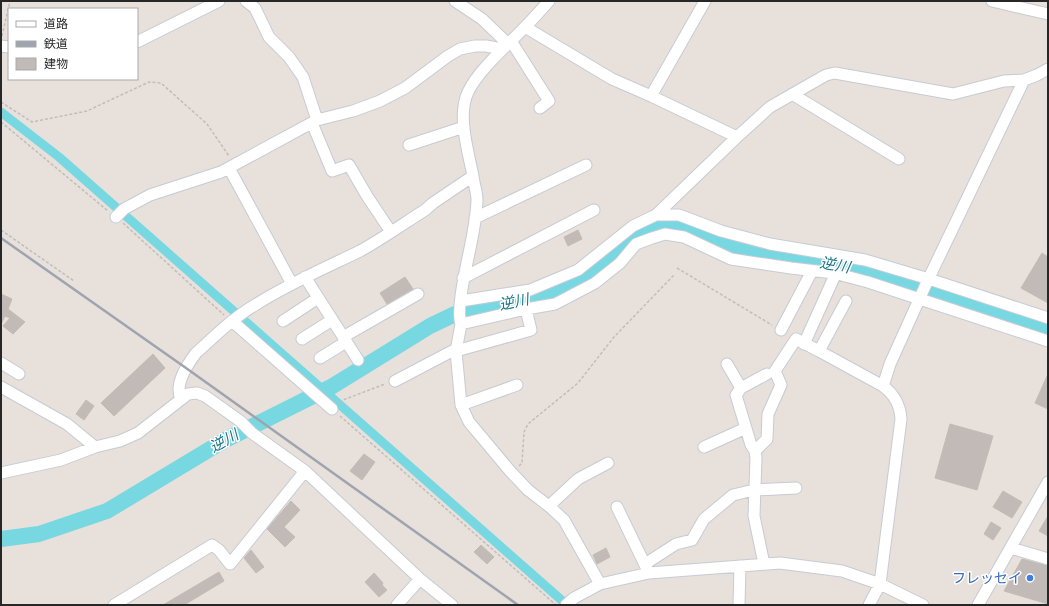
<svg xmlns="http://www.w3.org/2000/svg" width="1049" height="606" font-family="Commissioner,'Noto Sans JP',sans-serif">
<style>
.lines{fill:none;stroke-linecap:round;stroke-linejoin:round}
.canal{stroke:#77d8e1;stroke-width:9}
.river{stroke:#77d8e1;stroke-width:16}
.building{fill:#c1bab7;stroke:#c3bbb4}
.minor-casing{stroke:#c6cbd4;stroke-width:13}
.path{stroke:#bebebe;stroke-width:1.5;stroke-dasharray:3 2;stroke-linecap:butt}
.minor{stroke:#fff;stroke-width:11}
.rail{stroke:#9ea4b0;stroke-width:2.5}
.shop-dot{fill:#3f7fe0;stroke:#fff;stroke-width:1.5}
.labels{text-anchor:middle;stroke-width:3;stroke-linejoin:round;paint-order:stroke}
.shop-label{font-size:14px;fill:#366cbe;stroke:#fff;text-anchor:end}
.water-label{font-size:15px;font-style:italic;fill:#1a7688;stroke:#fff}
</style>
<rect width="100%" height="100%" fill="#e8e0da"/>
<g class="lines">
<path class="canal" d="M1 112 59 157 567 605"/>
<path class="river" d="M1 539 39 534 107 511 225 440 331 387 430 326 455 314 550 294 589 275 636 237 654 227 668 226 682 227 721 243 763 253 872 272 1025 319 1048 327"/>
</g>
<path class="building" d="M578 230 582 239 568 246 564 237Z
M1042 253 1048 257V303L1021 288Z
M405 277 413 289 387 304 380 293Z
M1 294 12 299 8 309 25 322 13 334 3 326 10 318 5 316 1 324Z
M153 354 165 368 114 416 101 403Z
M1048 374V409L1035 403Z
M86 400 94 406 84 420 76 414Z
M950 424 993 436 977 490 935 478Z
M364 454 375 462 362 480 350 471Z
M1003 491 1022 502 1012 518 993 507Z
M291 501 300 510 284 527 295 537 285 547 267 529Z
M1048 516V536L1039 531Z
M991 522 1001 528 993 540 984 534Z
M481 545 494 557 487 564 474 552Z
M606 548 610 557 597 564 593 555Z
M251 550 264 567 256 573 244 558Z
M1022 559 1048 566V604L1004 591Z
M219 572 224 581 184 605H163Z
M374 573 383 583 382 585 387 590 379 597 365 582Z"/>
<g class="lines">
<defs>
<path id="minor" d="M246 1 255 8 269 37 289 57 303 77 317 120
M455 1 482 19 508 44
M549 1C541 10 533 19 524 28 507 46 479 69 468 92 456 117 470 156 474 182 475 188 477 194 477 200 476 232 465 264 461 296 460 305 458 316 461 324L456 351 461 405 469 422 510 471 528 490 550 507 564 520 600 584
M992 1 1048 14
M525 27 612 79 651 96 737 137
M511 41 549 101 540 108
M137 42 219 1
M1 46 9 47
M792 94 899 159
M651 96 705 1
M312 123 332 171 349 165 367 196 391 232
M409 145 464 127
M229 168 292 284
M656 215 737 137 770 107 826 75 835 73 953 94 1004 81 1024 80
M116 217 124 209 150 195 221 172 317 120 353 111 380 101 405 88 448 56 460 49 475 46H486L502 49
M475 218 586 165
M305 277 358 360
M463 278 594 210
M461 301 530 290 578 270 633 226 656 215H679L721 231 770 244 865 260 929 279 1048 318
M846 301 819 351 883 386
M232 321 332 409
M283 321 318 298
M461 324 526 309 555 304 595 283 620 263 636 244 652 238 665 234 684 237 731 259 791 268 834 273 868 282 1048 341
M781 330 812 271
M343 337 418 294
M302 339 332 320
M804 344 836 273
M456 351 531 330 526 309
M320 358 346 342
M1 363 19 374
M727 364 741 388 767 374
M395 381 456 349
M1 387 67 424 95 447
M741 388 736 395 751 445 755 451 756 458 754 516 764 564
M181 399C174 384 187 365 196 353 215 336 233 318 255 305 288 284 325 268 360 251 382 239 403 224 425 210L433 203 473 176
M461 405 517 385
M704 447 746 428
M755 451 767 439 768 414 781 385 775 371 796 339 819 351
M1 473 61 460 95 447 120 441 138 433 188 394 197 393 205 396 240 421 252 433 305 471 420 579 452 605
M549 506 578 479 608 463
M617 507 647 569
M1011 548 1048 559
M645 564 676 544 692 540 704 519 733 495 754 490 796 488
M114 605 212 545 219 550 230 564 305 471
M397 605 420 579
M566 605 574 598 600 584 649 573 780 563 842 571 880 584 923 605
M739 605 740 566
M869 605 880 584 901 419C900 405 895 395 883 386L890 364 927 282 1024 80 1037 75 1048 69
M978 605 1048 482"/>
</defs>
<use href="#minor" class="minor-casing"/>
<path class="path" d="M2 36 10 1
M1 102 32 122 87 111 149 82 161 83 207 124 229 156
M1 122 108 211
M123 223 224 315
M1 230 74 281
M677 268 772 325
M340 403 343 400 385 384
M340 416 556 605
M519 466 522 463 524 432 528 424 578 383 614 337 674 275"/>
<use href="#minor" class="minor"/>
<path class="rail" d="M1 238 186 368 518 605"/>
</g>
<circle class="shop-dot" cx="1030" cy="578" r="4"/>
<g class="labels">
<g class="shop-label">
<text x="1022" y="583">フレッセイ</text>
</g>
<g class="water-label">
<text transform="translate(835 265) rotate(10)" y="5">逆川</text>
<text transform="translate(514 302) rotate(-12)" y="5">逆川</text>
<text transform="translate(224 441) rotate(-29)" y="5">逆川</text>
</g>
</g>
<rect width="1049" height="606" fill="none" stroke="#272727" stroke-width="4"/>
<rect x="8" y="8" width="130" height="72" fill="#ffffff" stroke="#a9a9a9"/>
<rect x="16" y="21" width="20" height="6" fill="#ffffff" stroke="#a9a9a9"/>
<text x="44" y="28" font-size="12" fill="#272727">道路</text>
<rect x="16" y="41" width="20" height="6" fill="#9ea4b0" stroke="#a9a9a9"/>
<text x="44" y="48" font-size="12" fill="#272727">鉄道</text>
<rect x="16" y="58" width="20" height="12" fill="#c1bab7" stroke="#a9a9a9"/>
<text x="44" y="68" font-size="12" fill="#272727">建物</text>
</svg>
